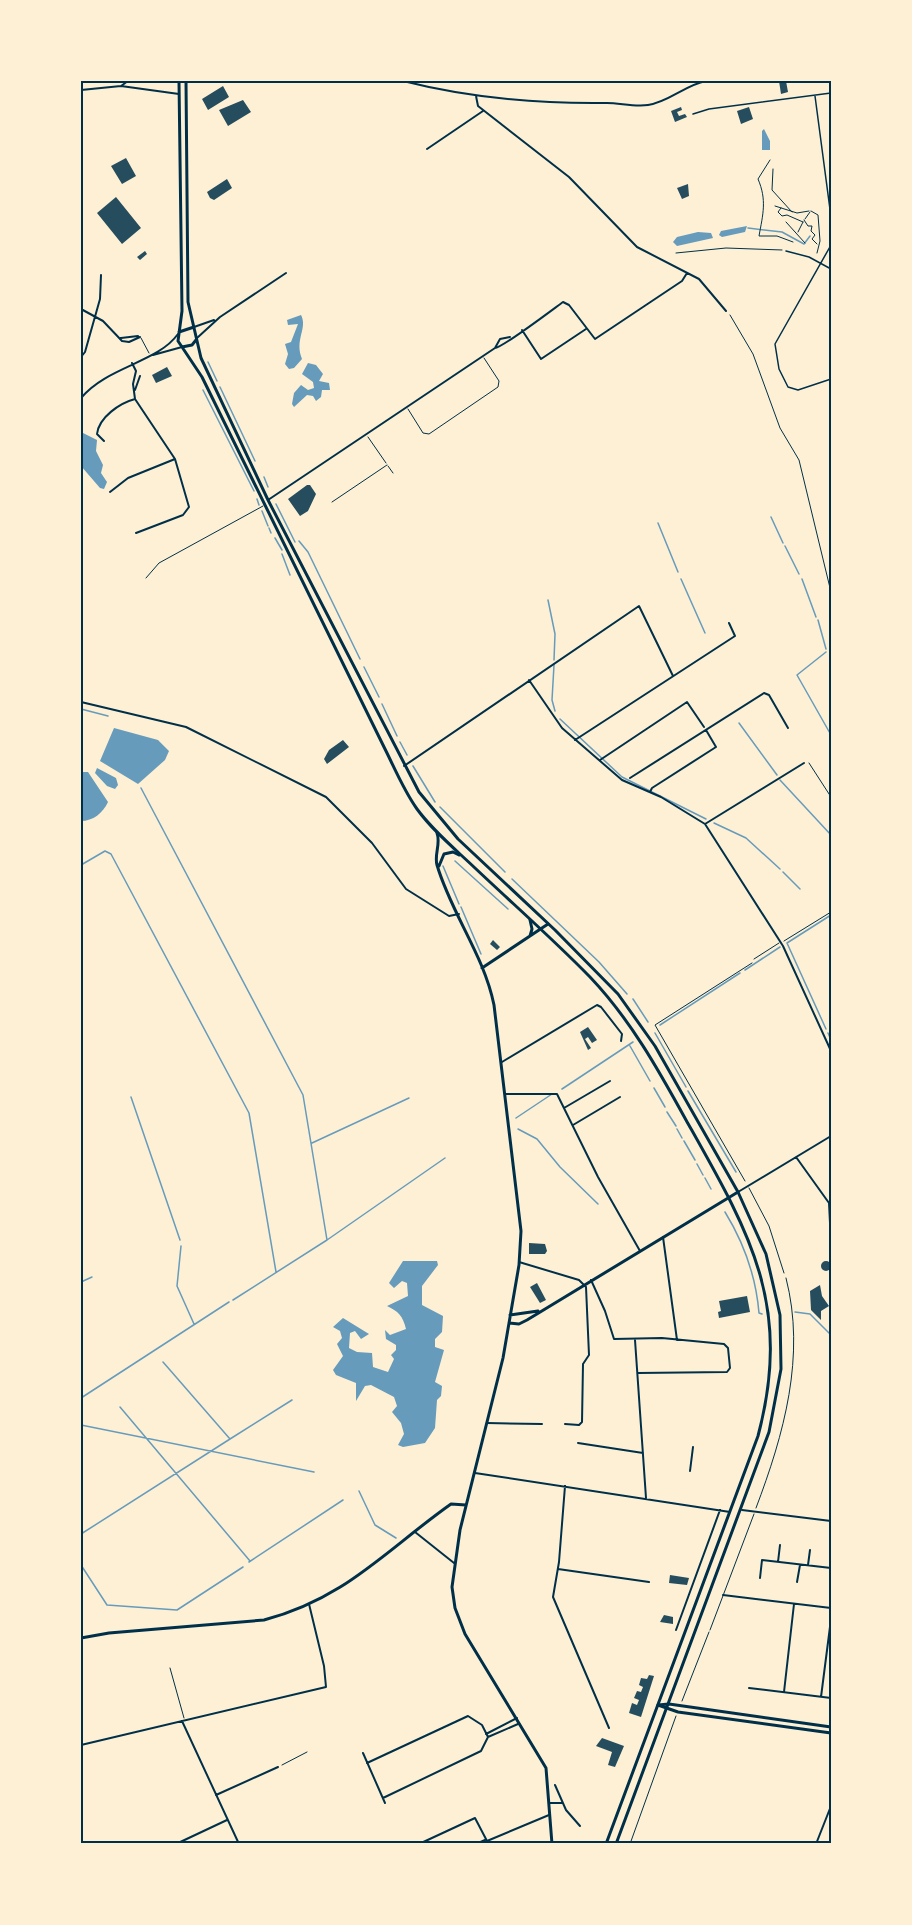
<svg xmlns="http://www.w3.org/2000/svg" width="912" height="1925" font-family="'Fira Sans Condensed',sans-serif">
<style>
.water{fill:#669bbc}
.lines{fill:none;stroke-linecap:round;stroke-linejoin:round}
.stream{stroke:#669bbc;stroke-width:1.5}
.building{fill:#264d5e}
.path{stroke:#003049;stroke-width:1}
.service{stroke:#003049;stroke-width:1}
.pedestrian{stroke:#003049;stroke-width:1.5}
.minor{stroke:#003049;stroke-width:2}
.tertiary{stroke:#003049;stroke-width:3}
.secondary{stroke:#003049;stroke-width:3}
.neatline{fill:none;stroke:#003049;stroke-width:2}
</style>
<rect width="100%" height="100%" fill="#fdf0d5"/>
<path class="water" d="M764 129 770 141V150H762V131Z
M747 226 745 232 722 237 719 235 721 231Z
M698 232 711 233 713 238 677 246 673 242 677 237Z
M301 315C308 328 294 340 302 359L294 368 289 369 285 364 288 354 285 344 291 342 298 324 288 325 287 320Z
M308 363 316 365 323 374 319 381 329 383 330 390H322L321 397 316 401 313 396 307 395 294 407 292 404 294 393 301 385 308 390 314 388 313 382 302 374Z
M81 432 97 440 96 451 103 465 101 473 107 482 104 489 100 488 81 466Z
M114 728 158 740 169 751 165 760 138 784 100 761Z
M97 768 116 778 118 785 115 789 107 786 95 773Z
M81 772H88L108 802C103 813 93 821 81 821Z
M403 1261H437L438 1265 422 1286V1305L443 1316 442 1332 435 1339V1347L444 1350 435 1382 442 1386 441 1396 437 1400 435 1428 425 1443 403 1447 398 1445 404 1434 401 1423 392 1412 397 1406 394 1397 371 1385 365 1386 356 1401V1383L336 1375 333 1370 343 1356 337 1344 342 1338 340 1331 333 1327 343 1318 369 1334 361 1339 355 1331 350 1333 349 1348 357 1352 372 1353 373 1367 388 1372 394 1359 391 1355 396 1350V1345L386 1339 385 1330 390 1335 406 1329C403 1316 398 1311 387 1306L408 1296 407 1283 402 1281 394 1288 389 1283Z"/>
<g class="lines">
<path class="stream" d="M748 228 782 232 804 244 810 236
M208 362 217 381
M220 387 255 461
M203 390 254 491
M264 477 268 487
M257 499 259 505
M276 504 295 542
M262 511 268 526
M771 517 783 543
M658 523 678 572
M269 528 271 533
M275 538 282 550
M299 541 308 552 360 659
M785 546 799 574
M282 554 290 575
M681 579 705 633
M802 579 816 617
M548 600 555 634 554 660
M818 620 826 649
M826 652 797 675 831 735
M554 665 552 700 555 711
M364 667 379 697
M382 704 397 736
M81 709 108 716
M560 719 622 777 706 819
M739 723 777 775
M400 742 407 755
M413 766 435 802
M780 780 831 835
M141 788 303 1095 327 1240 233 1300
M440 807 505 872
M714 823 746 838 780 869
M455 861 508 909
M81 865 105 851 111 854 249 1113 276 1272
M443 866 459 904
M783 872 800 889
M512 879 599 962 627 994
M461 907 481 954
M745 970 780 947
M633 999 648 1022
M660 1025 740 973
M826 1029 787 943 831 915
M655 1033 686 1087
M828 1033 831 1040
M630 1046 650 1081
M654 1088 665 1107
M562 1089 633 1042
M688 1091 736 1172
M131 1097 180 1240
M667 1112 676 1126
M516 1118 552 1094
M518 1129 537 1139 560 1167 598 1204
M677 1129 682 1138
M684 1141 695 1160
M312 1143 409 1098
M697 1164 703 1175
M705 1178 711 1189
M725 1212C744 1243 756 1277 759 1313L762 1314
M327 1240 445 1158
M181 1246 177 1286 194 1324
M81 1282 92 1277
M795 1312 810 1314 831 1335
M81 1398 229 1302
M120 1407 250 1561
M81 1425 314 1472
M230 1439 292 1400
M359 1491 375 1525 396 1538
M81 1534 230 1439 163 1362
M249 1562 343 1500
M81 1565 107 1605 177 1610 243 1567"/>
</g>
<path class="building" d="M779 81H786L788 92 781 94Z
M223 86 229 97 208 110 202 99Z
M243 100 251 112 228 126 219 110Z
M681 107 682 110 677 112 679 116 685 114 687 117 675 122 671 111Z
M749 107 753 119 741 124 737 111Z
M126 158 136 176 122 184 111 166Z
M227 179 232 188 214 200 210 198 207 192Z
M688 184 689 196 682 199 677 188Z
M116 197 141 228 122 244 97 213Z
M145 251 147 254 140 260 137 257Z
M167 367 172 376 156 383 152 375Z
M307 485H310L316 494 308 511 300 516 288 499Z
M343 740 349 747 327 764 324 759 329 750Z
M493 940 500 947 497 950 490 944Z
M588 1027 597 1040 592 1043 588 1037 585 1039 591 1048 588 1050 580 1032Z
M529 1243 545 1244 547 1251 545 1254H529Z
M821 1266a5 5 0 1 1 10 0a5 5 0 1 1-10 0Z
M537 1283 546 1300 540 1303 530 1287Z
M820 1285 822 1296 829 1306 821 1311V1320L811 1310 810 1291Z
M747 1296 750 1312 719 1318 718 1312 721 1311 719 1301Z
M670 1575 689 1578 687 1585 669 1583Z
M664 1615 673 1617V1624L660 1622Z
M649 1675 654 1676 641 1717 629 1713 632 1703 637 1705 639 1700 634 1698 637 1691 641 1692 643 1687 639 1685 641 1678 647 1679Z
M602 1738 624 1746 615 1767 608 1765 612 1752 596 1746Z"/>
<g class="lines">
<path class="path" d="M770 160 758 179C767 200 763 214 759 236H777L793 242
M773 169 772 190 792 212
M775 206 797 213 809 211
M781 208 778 212 782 216 787 215 803 222
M811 211 818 215 820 241 817 253
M805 219 810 212
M804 220 808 226H812L811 231 815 235 812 239 817 244
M786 222 805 243
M798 232 803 222
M676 253 726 248 782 250
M730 315 753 354 780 428 799 460 831 592
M784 941 831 912
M745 1181 655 1025 752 963
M756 1508C784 1434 806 1356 786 1278
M682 1701 709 1632
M282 1765 307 1752
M630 1844 676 1716"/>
<path class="service" d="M141 338 149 353
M408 409 423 433 429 434 498 387 499 381 484 358
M368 437 386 463
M388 466 393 473
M332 502 387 465
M146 578 159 563 263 506
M809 763 831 797
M754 959 779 943
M749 1188 769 1226 784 1273
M710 1630 754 1514
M170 1668 184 1718"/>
<path class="pedestrian" d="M815 96 831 217
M693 114 709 109 831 93
M831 245 775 344 779 369 788 387 798 390 831 379
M786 251 809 257 831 269"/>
<path class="minor" d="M403 81C470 98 537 104 607 103 620 103 634 107 648 105 669 102 685 85 706 81
M121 86 128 81
M81 90 121 86 179 94
M476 96 478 106 569 177 637 247 699 279 726 311
M427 149 483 111
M81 309 103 321 122 341 129 342 140 337
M194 327 214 320
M522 330 541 359 586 329
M121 338 138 336
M197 338 220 317 286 273
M495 348 500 339 510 337
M153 355 182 347
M81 357 85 352 100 299 101 275
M132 363 136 371 133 384 135 399 175 459 189 507 183 515 136 533
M135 390 140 376
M81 398C108 366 157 363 178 334
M104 441 97 434C99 417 120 403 135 399
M110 492 128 478 175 459
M268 500 495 348C502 348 552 310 563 302L569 305 595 339 682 281 687 273
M529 680 562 728 622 780 661 797 705 824 783 946 831 1051
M81 702 186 727 326 797 372 843 406 889 449 916 459 914
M575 740 735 636 729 623
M600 760 687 702 704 727
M404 766 639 606 673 676
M630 778 764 693 769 695 788 728
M650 792 652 788 716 747 706 730
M705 824 804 763
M502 1062 597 1005 601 1007 622 1034 621 1041
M505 1094H557L598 1177 640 1251
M564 1108 610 1081
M573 1125 620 1097
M796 1157 829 1203 831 1243
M738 1192 831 1136
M663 1237 677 1340
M519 1262 579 1280 586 1287 589 1355 583 1364 582 1422 579 1425 565 1424
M591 1280 605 1311 614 1339 662 1338 724 1344 728 1348 730 1368 727 1372 638 1373
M635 1340 646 1498
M487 1423 542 1424
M578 1443 643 1453
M690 1471 693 1447
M475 1473 730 1512
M565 1486 559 1562 553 1597 609 1728
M742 1510 831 1521
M415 1532 454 1563
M778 1562 780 1545
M808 1565 810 1550
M558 1569 649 1582
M760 1578 762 1560 831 1568
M797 1582 800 1565
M723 1595 831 1608
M676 1630 720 1510
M749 1688 831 1698
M784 1692 794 1604
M821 1697 831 1619
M182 1721 239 1844
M486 1734 517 1718
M488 1737 518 1724
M81 1745 326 1687 324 1666 309 1604
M363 1753 385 1803
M367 1763 468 1716 482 1725 488 1737 481 1751 383 1798
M555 1785 566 1810 580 1826
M216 1795 278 1767
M550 1803H563
M176 1844 227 1820
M419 1844 475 1818 487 1841 549 1815
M476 1844 485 1840
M816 1844 831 1806"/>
<path class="tertiary" d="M437 833C441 844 434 854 437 865 451 913 484 955 494 1005L521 1231 519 1265 503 1358 460 1530 452 1587 455 1608 465 1634 546 1768 552 1844
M439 866 444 854 453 852 459 855
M530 920 532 929 530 936
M482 968 548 924
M510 1315 538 1311
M509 1323 519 1324 527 1320 738 1192
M81 1638 109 1633 264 1620C345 1599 386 1550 451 1504L466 1505
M658 1705 678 1712 831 1733
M658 1705 669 1704 831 1727"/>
<path class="secondary" d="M179 81 182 311 178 341 202 377 385 749C395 769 404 791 417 809 433 831 455 849 475 868 513 904 553 939 590 977 630 1019 658 1069 686 1120 749 1232 793 1304 758 1436L606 1844
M186 81 188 302 201 358 268 500 419 792 458 839 555 930 618 994 655 1046 738 1192 766 1254 780 1315 781 1369 769 1432 616 1844
M179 332 194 327
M182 347 192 345 196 340"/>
</g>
<rect width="912" height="1925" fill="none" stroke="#fdf0d5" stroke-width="165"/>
<rect x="82" y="82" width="748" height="1760" class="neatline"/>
</svg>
